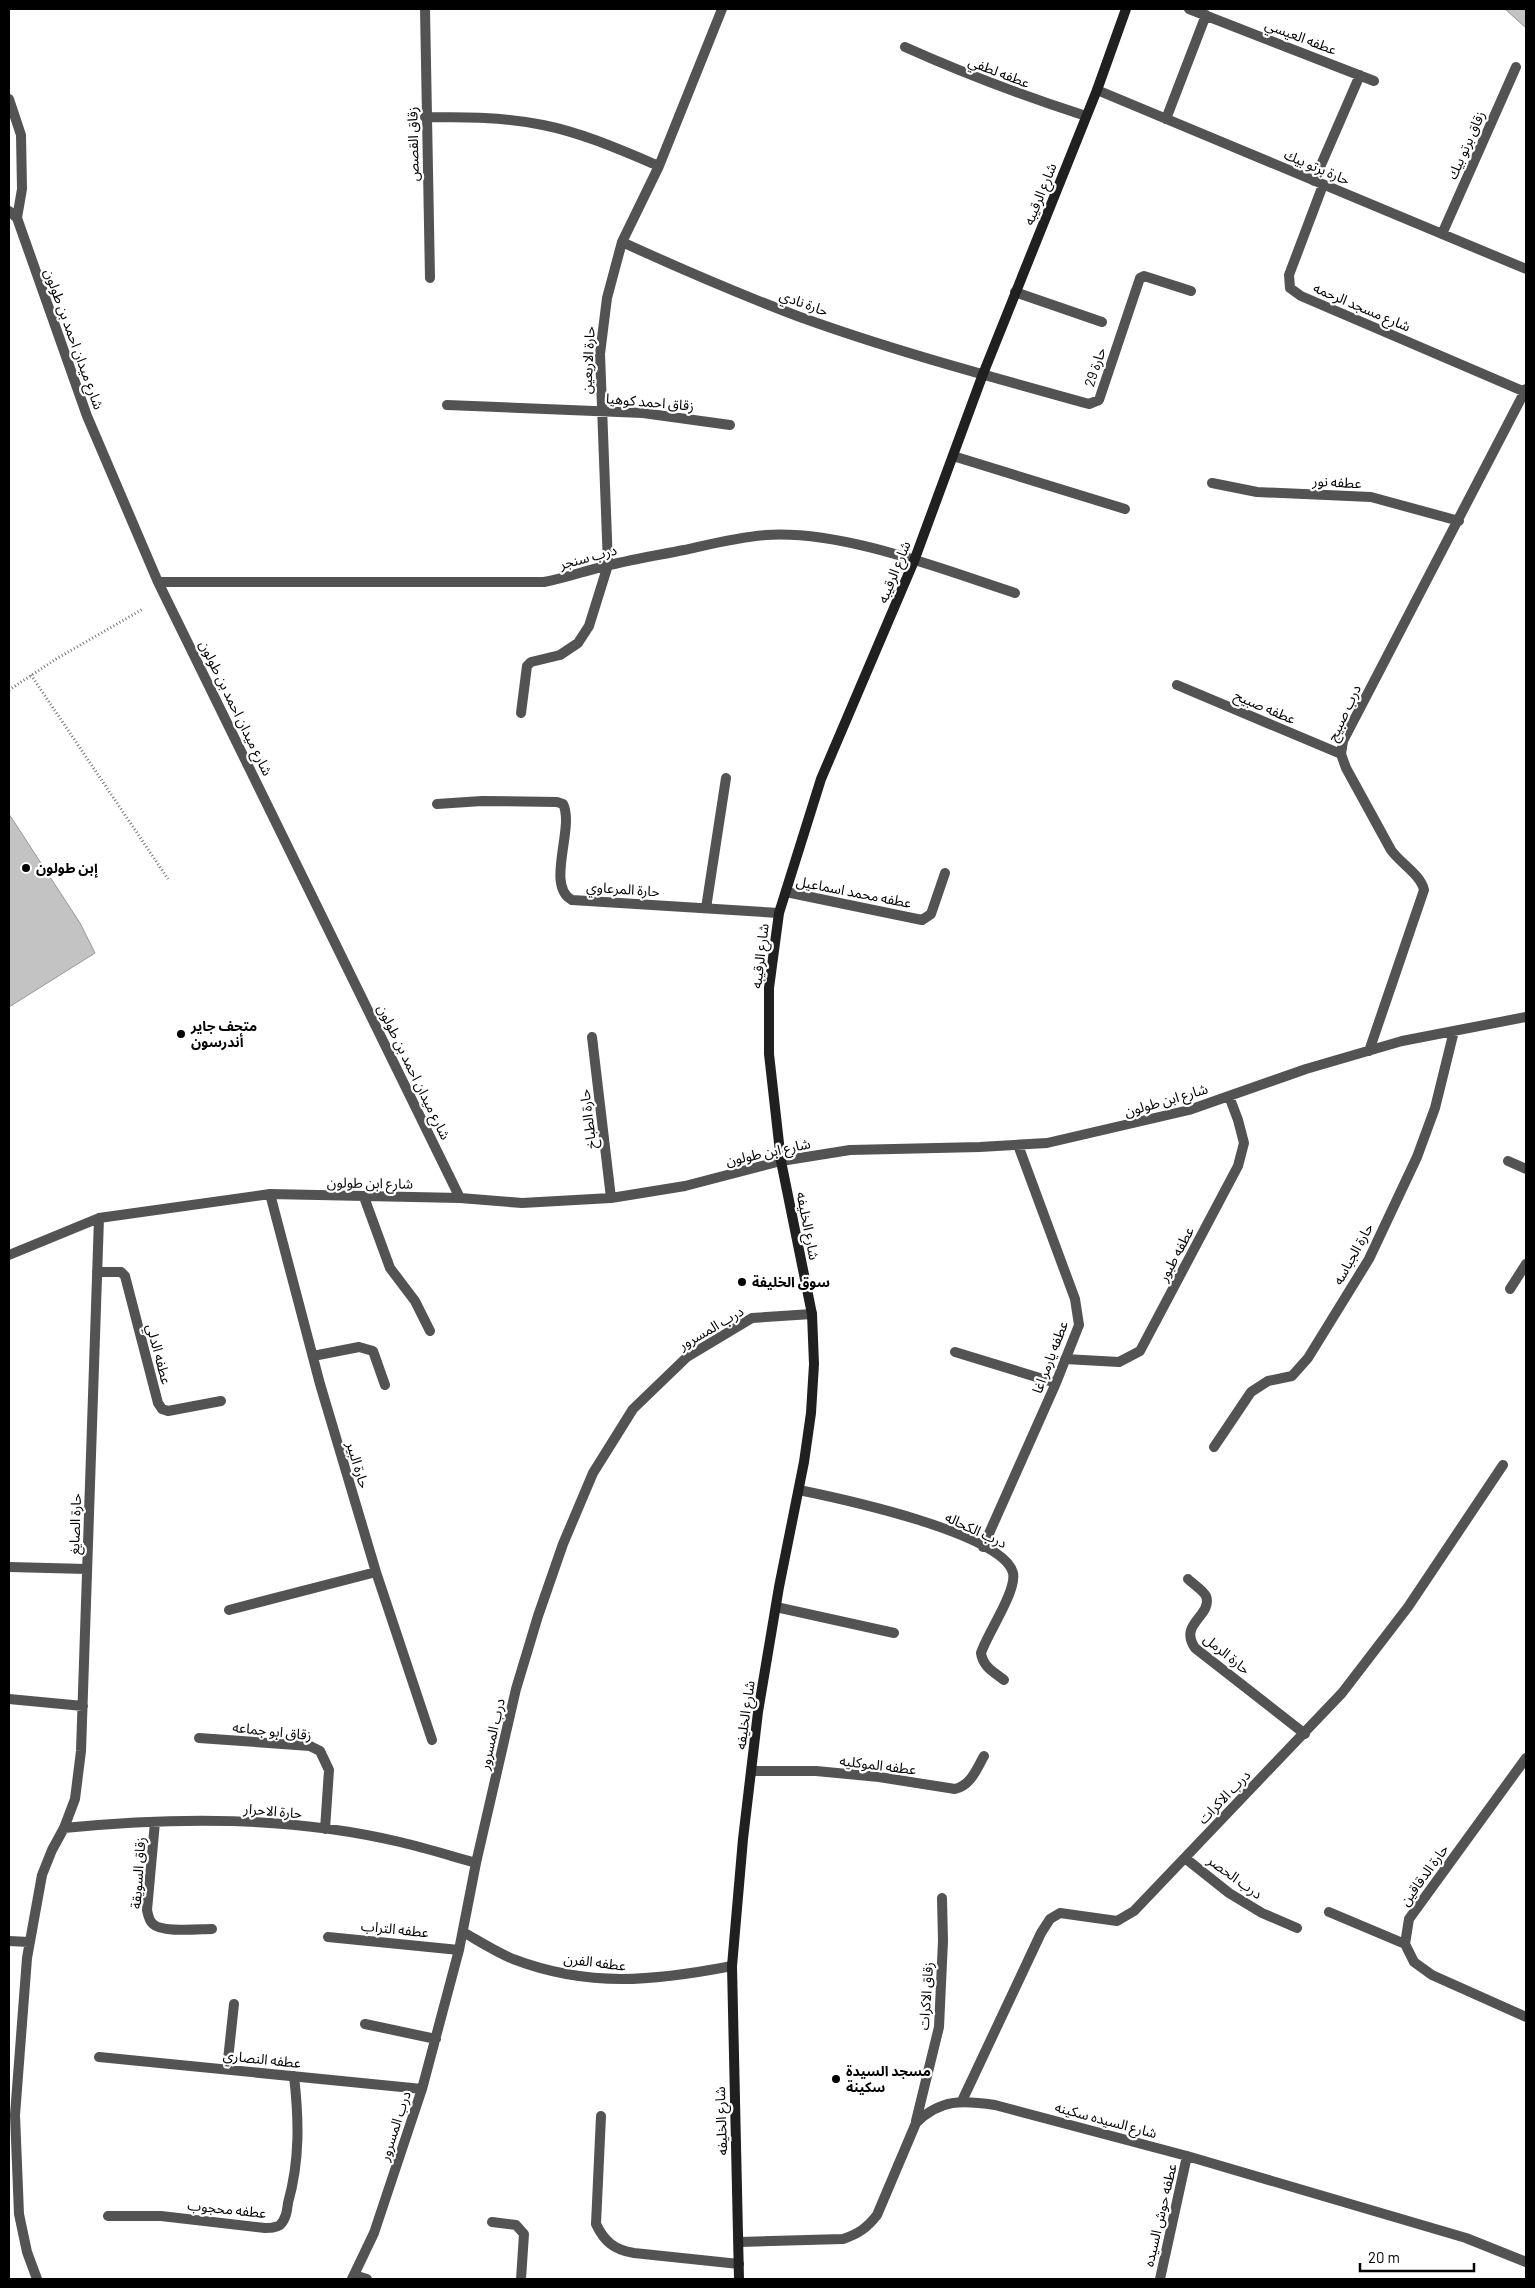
<svg xmlns="http://www.w3.org/2000/svg" width="1535" height="2288" font-family="Barlow,'Noto Sans Arabic',sans-serif">
<style>
.building{fill:#c3c3c3;stroke:#979797}
.lines{fill:none;stroke-linecap:round;stroke-linejoin:round}
.path{stroke:#757575;stroke-width:3;stroke-dasharray:1 2.5;stroke-linecap:butt}
.street{stroke:#535353;stroke-width:10}
.secondary{stroke:#202020;stroke-width:10}
.poi-dot{fill:#000;stroke:#fff;stroke-width:2}
.labels{text-anchor:middle;stroke-width:4.5;stroke-linejoin:round;paint-order:stroke}
.street-label{font-size:14px;fill:#000;stroke:#fff}
.poi-label{font-size:14px;font-weight:bold;fill:#000;stroke:#fff;text-anchor:start}
</style>
<rect width="100%" height="100%" fill="#fff"/>
<path class="building" d="M1505 9H1526V28Z
M9 814 80 923 95 953 9 1007Z"/>
<g class="lines">
<path class="path" d="M31 675 168 879
M9 690 56 659 143 609"/>
<path class="street" d="M425 9 430 278
M1189 9 1374 81
M905 47C965 74 1024 96 1086 116
M1097 90 1526 269
M9 99 21 135 22 189 17 218
M425 117C465 117 504 117 543 125 583 133 621 150 659 166
M1166 119 1206 15
M1314 181 1360 75
M1323 185 1289 275 1290 288 1301 296 1525 392
M9 211 17 218 87 416 158 582 460 1198
M1442 234 1516 67
M622 242C681 269 739 294 800 317 894 351 992 377 1089 404L1099 400 1140 278 1144 276 1191 291
M1015 292 1102 322
M447 405 643 413 730 425
M953 456 1125 509
M1212 483 1257 492 1371 497 1459 521
M158 582H544C566 578 587 570 610 565 634 559 659 555 684 550 711 544 738 537 766 535 843 530 941 569 1015 593
M1177 685 1341 754
M521 713 527 666 531 662 560 655 578 643 589 626 608 565 600 354 607 298 622 242 659 166 722 9
M437 804 482 801 557 802 563 804C575 828 545 886 572 900L779 913
M786 892 922 920 931 914 945 873
M706 908 726 778
M592 1037 611 1198
M1369 1051 1424 890C1421 875 1400 863 1391 850L1346 768 1341 754 1343 741 1526 389
M1508 1161 1526 1169
M270 1194 320 1384 376 1572 432 1740
M364 1197 390 1268 415 1301 430 1331
M9 1255 99 1218 270 1194 460 1198 522 1203 611 1198 685 1186 781 1161 850 1150 980 1147 1047 1143 1189 1110 1306 1069 1402 1041 1526 1017
M97 1272H121L125 1276 158 1403 162 1409 168 1411 221 1401
M1510 1289 1526 1264
M955 1352 1056 1383
M313 1356 359 1347 373 1351 385 1385
M1065 1359 1119 1362 1140 1351 1238 1166 1244 1143 1238 1120 1229 1096
M1214 1447 1251 1392 1268 1381 1292 1376 1308 1358 1369 1259 1417 1157 1435 1108 1454 1031
M799 1490C838 1498 1004 1533 1013 1573 1017 1591 987 1634 981 1653 983 1667 994 1672 1004 1680
M983 1547 1056 1383 1079 1325 1075 1299 1018 1145
M9 1567 87 1569
M1188 1579C1193 1584 1203 1590 1206 1596 1213 1616 1178 1623 1195 1648L1305 1734
M776 1607 894 1633
M229 1610 376 1572
M9 1699 83 1706
M199 1738 310 1746 320 1751 329 1770 325 1829
M1526 1758 1409 1919 1405 1944 1414 1962 1432 1975 1526 2017
M752 1771H816L879 1777 955 1789C971 1785 976 1770 984 1756
M155 1822 147 1910C148 1915 149 1921 153 1924 162 1933 199 1929 212 1929
M64 1828C175 1817 290 1816 400 1842 426 1848 451 1856 476 1863
M1185 1858 1229 1893 1262 1913 1297 1928
M1329 1912 1405 1944
M463 1932C479 1941 496 1952 513 1959 589 1988 654 1981 732 1966
M328 1937 459 1950
M9 1941 29 1942
M365 2024 436 2039
M99 2057 422 2089
M227 2069 234 2004
M962 2101 1041 1933 1050 1919 1060 1913 1117 1921 1134 1911 1342 1693 1408 1607 1503 1465
M601 2116 596 2224C604 2241 614 2250 634 2253L739 2264
M916 2121 939 2027 943 1941 942 1898
M108 2216H161L265 2228C271 2228 275 2228 280 2225 286 2219 287 2211 288 2203 300 2160 299 2120 294 2076
M492 2222 516 2225 524 2234 521 2279
M740 2242 843 2239C858 2234 867 2228 877 2215L916 2123C940 2099 962 2100 995 2105L1187 2156 1466 2238 1526 2262
M354 2275 367 2279
M37 2279 27 2252 19 2214 15 2115 27 1958 42 1875 52 1850 64 1828 75 1799 81 1751 99 1218
M352 2279 374 2233 422 2089 459 1950 476 1863 516 1689 538 1616 563 1544 593 1473 633 1409 687 1357 752 1318 812 1314
M1160 2279 1187 2156"/>
<path class="secondary" d="M739 2279 732 1966 743 1839 758 1712 779 1587 804 1462 811 1413 814 1364 812 1314 781 1161 769 1054V988L779 913 821 779 914 561 983 374 1097 90 1126 9"/>
</g>
<g class="poi-dot">
<circle cx="26" cy="868" r="5"/>
<circle cx="181" cy="1034" r="5"/>
<circle cx="742" cy="1282" r="5"/>
<circle cx="836" cy="2079" r="5"/>
</g>
<g class="labels">
<g class="street-label">
<text transform="translate(1301 37) rotate(21)" y="5">عطفه العيسي</text>
<text transform="translate(999 72) rotate(21)" y="5">عطفه لطفي</text>
<text transform="translate(413 144) rotate(-91)" y="5">زقاق القصص</text>
<text transform="translate(1466 145) rotate(-66)" y="5">زقاق برتو بيك</text>
<text transform="translate(1317 167) rotate(23)" y="5">حارة برتو بيك</text>
<text transform="translate(1040 194) rotate(-68)" y="5">شارع الرقيبه</text>
<text transform="translate(804 303) rotate(20)" y="5">حارة نادي</text>
<text transform="translate(1362 307) rotate(23)" y="5">شارع مسجد الرحمه</text>
<text transform="translate(74 339) rotate(70)" y="5">شارع ميدان احمد بن طولون</text>
<text transform="translate(588 360) rotate(-87)" y="5">حارة الاربعين</text>
<text transform="translate(1095 367) rotate(-72)" y="5">حارة 29</text>
<text transform="translate(650 402) rotate(5)" y="5">زقاق احمد كوهيا</text>
<text transform="translate(1337 482) rotate(3)" y="5">عطفه نور</text>
<text transform="translate(588 557) rotate(-15)" y="5">درب سنجر</text>
<text transform="translate(894 572) rotate(-68)" y="5">شارع الرقيبه</text>
<text transform="translate(1265 707) rotate(23)" y="5">عطفه صبيح</text>
<text transform="translate(236 708) rotate(64)" y="5">شارع ميدان احمد بن طولون</text>
<text transform="translate(1344 713) rotate(-65)" y="5">درب صبيح</text>
<text transform="translate(623 889) rotate(4)" y="5">حارة المرعاوي</text>
<text transform="translate(854 892) rotate(11)" y="5">عطفه محمد اسماعيل</text>
<text transform="translate(760 956) rotate(-83)" y="5">شارع الرقيبه</text>
<text transform="translate(414 1072) rotate(64)" y="5">شارع ميدان احمد بن طولون</text>
<text transform="translate(1166 1100) rotate(-16)" y="5">شارع ابن طولون</text>
<text transform="translate(588 1119) rotate(-97)" y="5">حارة الطباخ</text>
<text transform="translate(768 1152) rotate(-12)" y="5">شارع ابن طولون</text>
<text transform="translate(370 1183) rotate(1)" y="5">شارع ابن طولون</text>
<text transform="translate(808 1226) rotate(79)" y="5">شارع الخليفه</text>
<text transform="translate(1176 1254) rotate(-62)" y="5">عطفه طبور</text>
<text transform="translate(1353 1254) rotate(-61)" y="5">حارة الجباسه</text>
<text transform="translate(711 1328) rotate(-30)" y="5">درب المسرور</text>
<text transform="translate(159 1354) rotate(75)" y="5">عطفه الدلي</text>
<text transform="translate(1050 1357) rotate(-69)" y="5">عطفه يارمر اغا</text>
<text transform="translate(358 1465) rotate(73)" y="5">حارة البير</text>
<text transform="translate(75 1524) rotate(-88)" y="5">حارة الصايغ</text>
<text transform="translate(976 1530) rotate(25)" y="5">درب الكحاله</text>
<text transform="translate(1227 1654) rotate(39)" y="5">حارة الرمل</text>
<text transform="translate(745 1715) rotate(-82)" y="5">شارع الخليفه</text>
<text transform="translate(272 1731) rotate(6)" y="5">زقاق ابو جماعه</text>
<text transform="translate(492 1734) rotate(-77)" y="5">درب المسرور</text>
<text transform="translate(878 1765) rotate(7)" y="5">عطفه الموكليه</text>
<text transform="translate(1224 1797) rotate(-46)" y="5">درب الاكرات</text>
<text transform="translate(273 1811) rotate(5)" y="5">حارة الاحرار</text>
<text transform="translate(138 1873) rotate(-86)" y="5">زقاق السويقة</text>
<text transform="translate(1424 1875) rotate(-54)" y="5">حارة الدقاقين</text>
<text transform="translate(1235 1877) rotate(36)" y="5">درب الحصر</text>
<text transform="translate(395 1929) rotate(6)" y="5">عطفه التراب</text>
<text transform="translate(595 1962) rotate(7)" y="5">عطفه الفرن</text>
<text transform="translate(926 1996) rotate(-86)" y="5">زقاق الاكرات</text>
<text transform="translate(262 2059) rotate(6)" y="5">عطفه النصاري</text>
<text transform="translate(1106 2120) rotate(15)" y="5">شارع السيده سكينه</text>
<text transform="translate(721 2121) rotate(-92)" y="5">شارع الخليفه</text>
<text transform="translate(395 2126) rotate(-72)" y="5">درب المسرور</text>
<text transform="translate(227 2209) rotate(6)" y="5">عطفه محجوب</text>
<text transform="translate(1160 2215) rotate(-77)" y="5">عطفه حوش السيده</text>
</g>
<g class="poi-label">
<text x="36" y="873">إبن طولون</text>
<text x="191" y="1031">متحف جاير<tspan x="191" dy="16">أندرسون</tspan></text>
<text x="752" y="1287">سوق الخليفة</text>
<text x="846" y="2076">مسجد السيدة<tspan x="846" dy="16">سكينة</tspan></text>
</g>
</g>
<rect width="1535" height="2288" fill="none" stroke="#000000" stroke-width="20"/>
<path d="M1360 2263v8h114v-8" fill="none" stroke="#000000" stroke-width="2.5"/>
<text x="1368" y="2263" font-size="15" fill="#000000" stroke="#ffffff" stroke-width="4" paint-order="stroke">20 m</text>
</svg>
